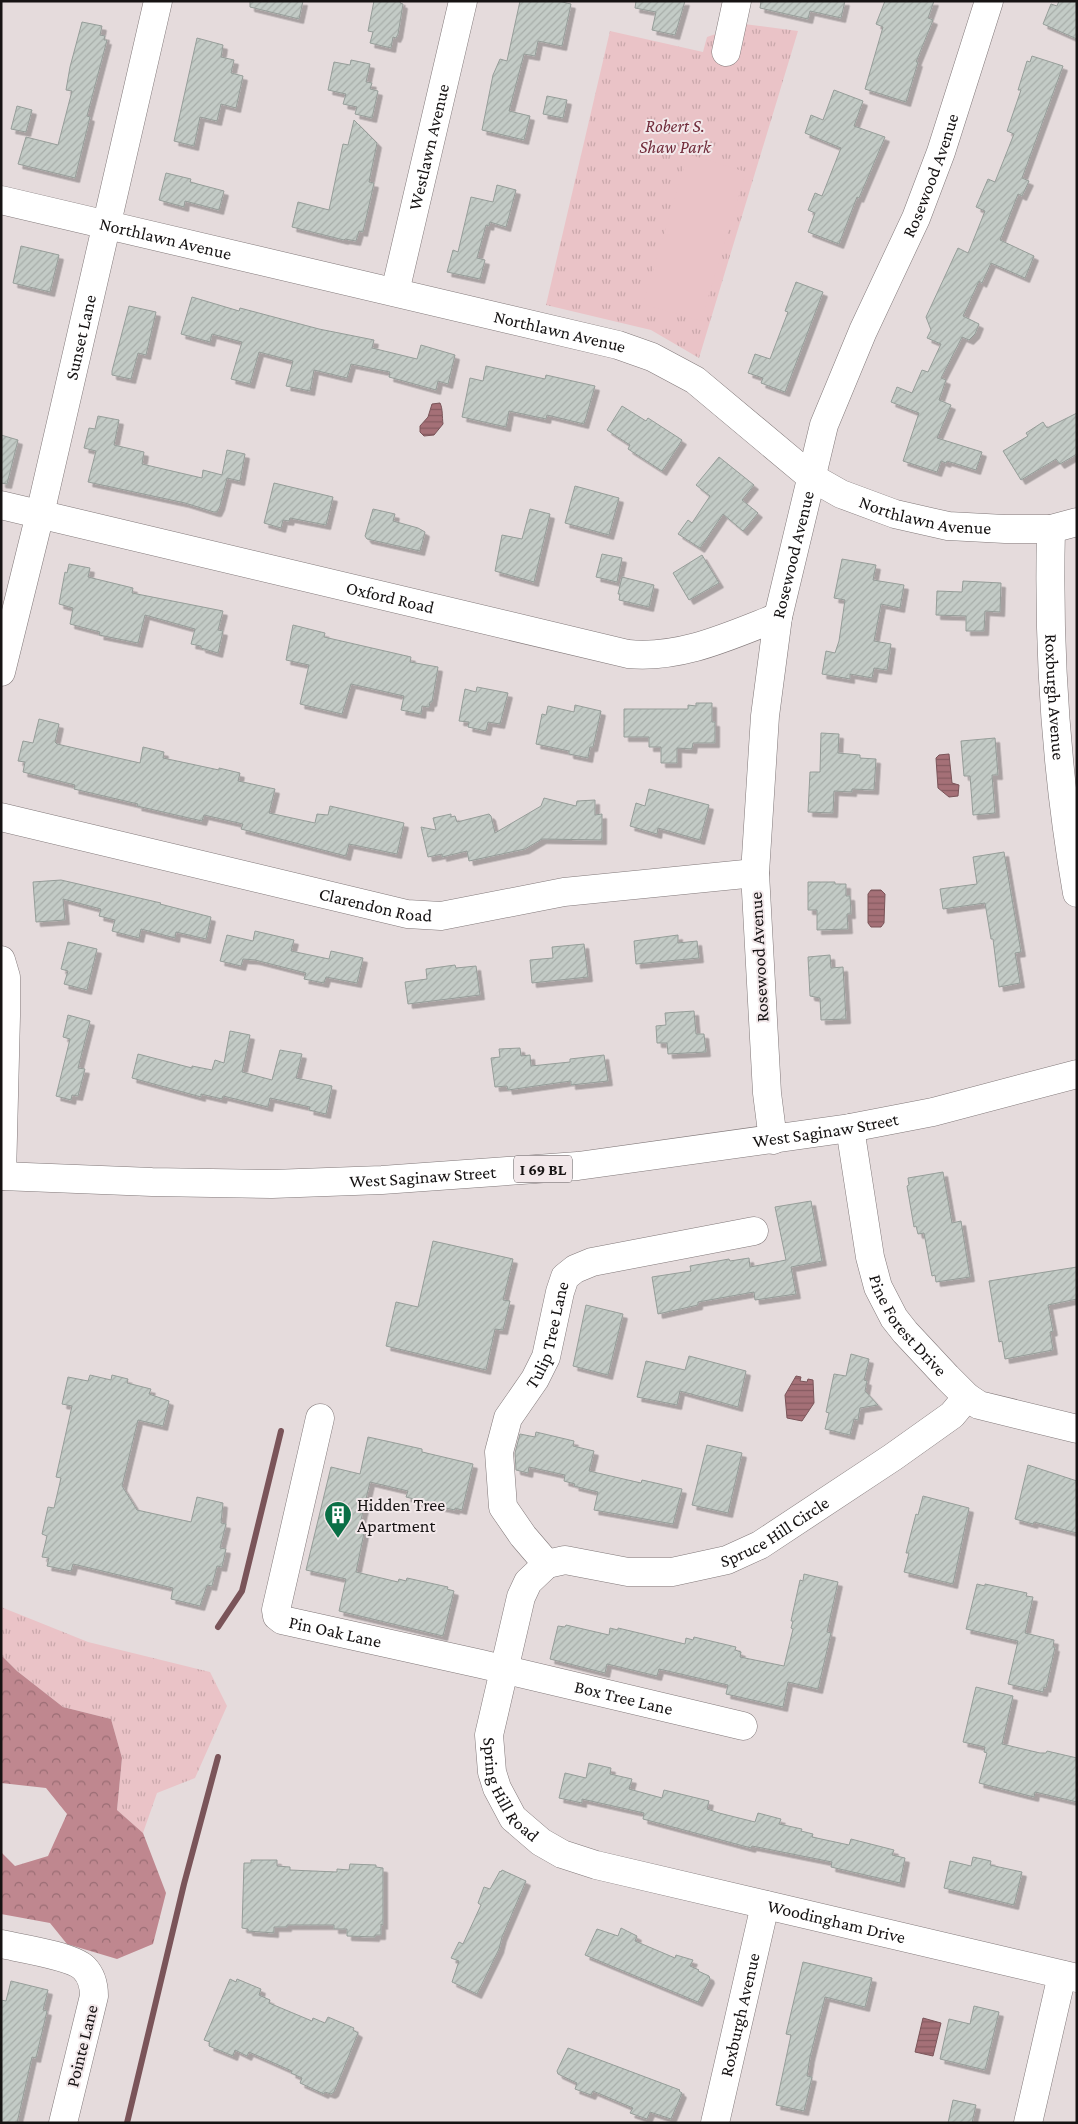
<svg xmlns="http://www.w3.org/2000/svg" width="1078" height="2124" font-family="'Crimson Pro',serif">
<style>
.grass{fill:url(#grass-tufts)}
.forest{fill:url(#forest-crowns)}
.pitch{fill:#eac3c7}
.water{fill:url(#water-rules);stroke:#7a5459}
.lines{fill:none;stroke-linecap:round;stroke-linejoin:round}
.stream{stroke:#7a5459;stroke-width:6}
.building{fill:url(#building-hatch);stroke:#969d99;filter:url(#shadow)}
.minor-casing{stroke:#817879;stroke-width:29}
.major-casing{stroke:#817879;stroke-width:29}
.minor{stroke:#fff;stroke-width:28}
.major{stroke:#fff;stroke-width:28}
.labels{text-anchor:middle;stroke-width:4;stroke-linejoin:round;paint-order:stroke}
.shield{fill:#f2e8ea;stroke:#585354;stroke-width:1}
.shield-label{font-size:16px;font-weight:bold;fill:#161313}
.park-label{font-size:18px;font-style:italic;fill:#712c3b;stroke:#f2e8ea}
.street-label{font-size:18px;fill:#161313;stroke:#f2e8ea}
.poi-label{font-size:18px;fill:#161313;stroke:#f2e8ea;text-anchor:start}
</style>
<defs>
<pattern id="grass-tufts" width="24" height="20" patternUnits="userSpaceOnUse" patternTransform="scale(1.25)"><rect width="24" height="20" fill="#eac3c7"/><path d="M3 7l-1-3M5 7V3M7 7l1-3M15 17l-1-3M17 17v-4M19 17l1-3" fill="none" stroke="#c8a7aa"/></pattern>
<pattern id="forest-crowns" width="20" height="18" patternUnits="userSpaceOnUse" patternTransform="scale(1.25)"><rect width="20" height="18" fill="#bf878f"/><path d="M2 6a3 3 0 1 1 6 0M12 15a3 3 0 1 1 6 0" fill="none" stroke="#9a6d74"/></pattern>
<pattern id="water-rules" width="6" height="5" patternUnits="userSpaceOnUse" patternTransform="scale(1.25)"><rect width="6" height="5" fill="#a57077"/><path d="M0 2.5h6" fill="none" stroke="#855b60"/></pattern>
<pattern id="building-hatch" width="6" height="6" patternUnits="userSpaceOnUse" patternTransform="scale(1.25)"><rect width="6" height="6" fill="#c3cbc6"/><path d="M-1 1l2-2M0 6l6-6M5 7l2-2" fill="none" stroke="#a7ada9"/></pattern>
<filter id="shadow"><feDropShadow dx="4.5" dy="4.5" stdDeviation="0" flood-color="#0004"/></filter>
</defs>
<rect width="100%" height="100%" fill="#e5dbdc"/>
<path class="grass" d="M744 24 798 31 699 358 651 330 546 305 610 31 703 52 707 37Z
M1 1607 88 1642 210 1672 227 1706 195 1778 157 1793 143 1833 117 1810 122 1758 111 1719 63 1707 17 1671 1 1655Z"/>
<path class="forest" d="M1 1655 17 1671 63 1707 111 1719 122 1758 117 1810 143 1833 166 1893 153 1944 117 1959 67 1944 50 1923 1 1914V1852L15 1866 48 1856 67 1814 46 1788 1 1783Z"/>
<path class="pitch" d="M688 154 746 172 701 321 643 304Z"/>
<path class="water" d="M440 403C443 409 442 417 443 424L434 435 424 436 420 432V426L428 417 432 404Z
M949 754 952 783 959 785 958 796 949 797 938 788 936 758 939 755Z
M871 890H881L885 894 884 923 881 927H871L868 923V894Z
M796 1376 801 1377 800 1381 807 1382 808 1379 813 1380 814 1403 802 1421 787 1418 785 1395Z
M923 2018 941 2023 933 2056 915 2052Z"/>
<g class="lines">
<path class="stream" d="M218 1627 242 1591 281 1431
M127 2123 184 1884 218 1757"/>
</g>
<path class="building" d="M250 1H303L299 19 250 7Z
M374 1H401L400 3 403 4 398 34 396 38 393 37 391 48 370 43 373 32 368 31Z
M520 1H558L571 4 562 46 538 41 535 56 524 54 509 111 530 116 524 140 482 130 493 75 500 59 507 61Z
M636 1H685L675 35 652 30 656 12 635 8Z
M761 1H845L841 18 810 11 808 19 760 8Z
M885 1H934L928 18 933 20 916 62H918L906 102 865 89 883 27 876 24Z
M1059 1H1077V39L1043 24 1051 4 1057 6Z
M82 22 102 26 100 35 105 36 104 40H107L87 116 90 117 75 178 18 164 26 137 58 145 72 91 66 90 70 67Z
M197 38 223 45 221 57 234 60 231 73 243 76 236 108 221 104 217 121 200 117 194 146 174 141Z
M1032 56 1063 66 1022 178 1029 181 1022 196 1018 194 1000 240 1034 256 1025 278 991 263 982 283 979 281 963 316 979 324 975 334 969 340 962 337 941 378 946 380 939 400 951 405 937 438 982 452 976 470 947 461 946 463 941 461 937 472 903 461 919 413 891 402 897 387 912 393 922 370 928 372 941 344 927 338 931 330 926 317 958 248 968 253 969 251 985 211 976 207 988 179 995 182 1014 134 1007 131 1021 90H1018L1027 61 1030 62Z
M351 60 370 64 366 82 372 83 370 89 378 91 372 118 355 114 357 107 343 104 346 94 328 90 334 62 350 65Z
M834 90 863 101 854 126 885 137 859 198 857 197 839 244 808 232 815 213 808 210 815 193 822 196 841 148 805 133 811 115 823 120Z
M547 96 567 100 563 118 543 114Z
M17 106 32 110 26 132 11 129Z
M354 120 377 143 369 182 374 183 363 232 359 231 356 241 345 239 344 240 292 227 298 202 329 210 343 144 348 145Z
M166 173 191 179 190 182 224 191 219 210 185 201 184 207 159 200Z
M497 185 516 190 506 227 490 222 489 226 486 225 477 258 485 260 480 279 447 272 453 250 458 252 471 197 493 202Z
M21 246 59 255 50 292 13 283Z
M796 282 823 292 785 392 761 383 763 378 748 373 755 354 770 359 788 312 785 311Z
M192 297 239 311 240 308 319 329 374 340 372 348 417 359 421 345 455 355 448 384 438 381 436 390 389 377 390 372 351 364 347 378 314 370 310 391 286 386 293 361 259 352 250 384 231 379 242 342 212 334 210 342 181 334Z
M129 306 156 312 146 355 138 353 131 379 112 375V371Z
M486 366 545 379 546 375 595 386 584 424 547 415 546 419 509 411 506 427 462 417 470 378 483 381Z
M622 406 646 421 648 418 682 440 662 471 628 449 630 445 607 430Z
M1077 413V454L1060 464 1056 459 1021 480 1003 451 1028 436 1026 433 1043 422 1047 428Z
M98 416 119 420 114 445 144 452 142 464 202 478 203 470 222 475 227 450 245 454 240 481 227 478 220 506 217 512H214L185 503 88 482 96 451 84 448 89 428 95 429Z
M1 435 18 440 7 484 1 483Z
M719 457 754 485 742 500 758 513 743 531 723 514 700 548 678 534 688 520 692 523 710 496 696 485Z
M274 483 333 497 326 525 290 518 289 521 283 520 281 528 264 523Z
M575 486 619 498 609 535 565 523Z
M373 509 395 514 393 521 418 528 425 532 420 551 367 539 365 536Z
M530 509 550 514 534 582 495 571 502 535 522 539Z
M602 554 622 558 617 582 596 577Z
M702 555 719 583 689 600 673 573Z
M842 559 876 565 873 580 904 585 900 608 881 604 874 641 891 644 887 670 874 668 872 678 850 674V679L822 674 826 651 835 653 839 641 845 600 834 598Z
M69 564 90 568 88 577 133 588 132 593 223 611 218 630 223 631 218 653 201 648V646L191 644 195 629 145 615 138 643 99 635 100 632 70 624 73 608 59 604 65 572 67 573Z
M622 577 654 585 649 607 619 600 620 594H618Z
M963 581 1001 583 1000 612 985 611 984 631H966V616L936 615 937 591 962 592Z
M293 625 325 633 324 637 411 657 410 662 438 667 432 702H430L429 707 422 706 421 714 401 710 404 696 351 684 342 714 300 704 309 665 286 660Z
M477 687 508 693 500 724 488 722 486 731 468 727 469 722 459 721 465 689 476 692Z
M696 703H712V722H715V743H693L692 749 677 748V763H661V747H649V737H624V709H688V705L696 706Z
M575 705 601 711 593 747H590L588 758 569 754V751L536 744 542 714 546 715 548 706 574 712Z
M39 719 59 724 55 742 57 744 140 763 143 747 164 752 163 758 219 770V768L240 773 238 781 275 789 269 813 315 823 317 814 328 815 330 806 404 823 397 854 349 844 346 856 241 829 243 824 204 815 202 821 137 806 138 804 74 789 75 785 23 772 25 762 18 761 23 741 33 743Z
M821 733 839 734 838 753 860 755V758L876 759 874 790 852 789V792L834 791 833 813 808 812 810 772H820Z
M995 738 998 775H992L995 813 973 815 970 776H964L961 741Z
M649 789 709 805 700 840 658 828 657 834 630 826 636 803 645 806Z
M544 798 576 806 577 801 595 800V815L602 814V840L542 839 525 849 469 861 467 851 442 857V854L428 857 421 827 436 830 433 818 451 814V817L455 816 457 822 489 814 491 816 495 833 541 806Z
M1004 852 1021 952 1015 953 1020 983 999 987 993 939H991L985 903 943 909 940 889 977 884 973 857Z
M61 880 161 903 160 904 211 917 206 939 176 932 175 938 141 929 139 938 112 931 115 920 99 916 101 909 63 899 65 920 36 922 33 882Z
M808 882H835V884H846V896H850L851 914H847L848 929 817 930V910H808Z
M255 931 294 940 291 951 329 959 331 951 363 958 357 983 326 977 324 983 304 979 306 973 255 960 243 959 241 966 220 961 227 935 253 941Z
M678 935V943L697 941 699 958 636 964 634 941Z
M68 942 97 949 87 990 64 984 68 971 61 969Z
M584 944 588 977 532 983 530 960 553 958 552 947Z
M830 955 831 968 843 967 846 1019 821 1020 820 998 810 996 808 957Z
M455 965 456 968 476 966 480 995 408 1004 405 982 427 979 426 969Z
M694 1011 696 1034H704L706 1052 668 1054 667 1043H657L656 1026 666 1025 665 1013Z
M68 1015 90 1021 78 1068 85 1069 78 1096 72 1095 71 1100 56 1096 70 1039 63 1037Z
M230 1031 250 1035 242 1072 272 1080 280 1050 302 1054 296 1078 332 1086 326 1114 309 1110 310 1107 270 1098 268 1107 223 1096 222 1099 201 1094V1097L132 1078 138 1054 192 1068V1066L212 1070 215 1060 224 1063Z
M520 1048 521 1056 530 1055 531 1066 570 1062V1059L604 1055 608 1081 571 1085V1081L508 1090 507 1086 495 1087 491 1058 500 1057 499 1049Z
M943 1172 952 1223 961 1221 970 1277 936 1282 935 1275 932 1276 924 1233 918 1234 916 1226 914 1227 907 1186 909 1185 908 1178Z
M811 1201 822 1261 791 1267 796 1294 755 1300 754 1292 698 1302V1305L658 1314 652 1277 691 1271 690 1266 729 1259 730 1261 749 1258 750 1267 786 1260 775 1207Z
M433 1241 513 1259 503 1300 510 1301 503 1330 495 1329 486 1370 386 1346 396 1302 418 1307Z
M1077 1267V1299L1048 1305 1053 1331 1050 1332 1053 1350 1005 1359 1002 1341 999 1342 989 1281Z
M586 1305 623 1314 608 1375 573 1366Z
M851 1354 869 1359 864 1380 867 1381 865 1391 878 1405 860 1408 858 1420 854 1419 850 1435 825 1429 829 1413 826 1412 834 1374 846 1376Z
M689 1356 746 1371 738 1407 680 1391 677 1405 637 1397 646 1361 685 1370Z
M90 1375 111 1380 112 1375 128 1379 127 1383 151 1389 149 1394 169 1401 163 1426 138 1420 122 1486 137 1510 191 1522 197 1497 223 1503 221 1523 226 1524 220 1548 226 1549 222 1567 217 1566 212 1586 207 1585 200 1606 171 1599 173 1588 73 1564 71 1571 47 1566 49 1558 42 1557 47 1536 42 1534 48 1507 54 1508 61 1478 56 1477 72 1406 62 1404 68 1377 88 1381Z
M536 1432 574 1441 573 1446 594 1451 589 1471 641 1483 642 1480 682 1489 673 1524 594 1510 598 1492 574 1486 575 1484 564 1481 565 1475 529 1467 528 1473 516 1470 515 1453 520 1434 535 1437Z
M368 1437 422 1449V1452L473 1464 462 1510 455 1508V1510L414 1501V1499L406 1497 408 1491 370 1482 360 1524 363 1525 362 1532 364 1533 356 1572 398 1582 399 1579 406 1581 407 1578 448 1587 447 1589 454 1591 443 1636 339 1611 346 1579 306 1570 331 1467 360 1474Z
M707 1445 742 1453 728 1513 692 1505Z
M1028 1465 1077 1481V1533L1034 1522 1033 1524 1015 1519Z
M923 1496 969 1508 953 1584 904 1572 909 1553H906L910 1537 916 1514 918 1515Z
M804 1574 838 1582 827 1632 831 1633 818 1689 788 1682 783 1707 726 1694 728 1685 659 1669 657 1676 607 1664 605 1673 550 1659 558 1626 565 1627 566 1625 609 1635 610 1628 618 1630V1628L685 1644 686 1638 693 1640 694 1637 736 1647 735 1650 741 1652 740 1657 784 1666 793 1629 791 1628 793 1621H791L800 1580 803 1581Z
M977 1584 985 1586V1584L1027 1593 1026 1596 1033 1597 1025 1633 1054 1640 1053 1647H1055L1046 1688 1044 1687 1043 1692 1008 1684 1018 1641 966 1629Z
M976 1687 1013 1696 1002 1744 1040 1753H1046L1047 1751 1077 1758V1802L1035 1792 1034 1797 979 1783 987 1753 984 1752 985 1747 963 1742Z
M589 1763 611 1768 610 1774 632 1779 629 1789 662 1798 664 1790 709 1801 707 1809 719 1813 755 1822 758 1813 781 1819 779 1824 802 1829 801 1831 813 1834 812 1837 849 1845 851 1839 894 1850 892 1855 905 1858 900 1883 831 1867 832 1862 752 1846 751 1848 643 1819 644 1813 582 1799V1803L559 1798 565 1773 586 1778Z
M973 1857 991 1861 990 1865 1022 1872 1014 1905 944 1888 950 1861 971 1866Z
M251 1860H277V1866L290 1867V1870L337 1872V1869L349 1870 350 1864 376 1865V1867L383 1868V1925L381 1924V1935H375V1937L347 1936V1929H334V1925H287V1927H274V1933L248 1931V1929L242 1928 244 1863H251Z
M502 1870 526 1881 502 1937 499 1949 477 1994 452 1982 459 1961 451 1958 459 1942 463 1944 481 1905 478 1903 484 1887 490 1889 500 1871 501 1872Z
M621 1928 637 1936 635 1941 675 1958 676 1955 693 1960 690 1966 699 1970 698 1971 709 1976 710 1979 698 2002 585 1955 597 1929 618 1936Z
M803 1962 872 1978 865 2007 825 1997 810 2057 807 2076 812 2077 804 2111 776 2105 791 2035 786 2034Z
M230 1979 236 1982 237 1979 261 1989 259 1995 270 2000 269 2003 312 2021 313 2018 325 2023 328 2017 354 2028 353 2030 358 2033 334 2092 331 2094 325 2092 324 2094 300 2083 302 2078 291 2073 292 2071 249 2052 247 2056 235 2050 233 2056 209 2046 210 2042 204 2040Z
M11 1981 48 1990 43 2010 47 2011 36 2058 32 2057 17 2123H1V2000L6 2001Z
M974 2006 999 2012 985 2070 940 2059 949 2019 970 2024Z
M568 2048 680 2090 679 2091 682 2093 671 2119 650 2112 647 2119 630 2113 633 2108 593 2091 591 2095 575 2089 577 2083 558 2074 557 2071Z
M953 2100 976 2105 972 2123H948Z"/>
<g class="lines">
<defs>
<g id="minor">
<path d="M726 52 737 1"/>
<path id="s1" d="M1 200 618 345 652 357 695 380 811 477 841 494 895 514 948 526 1005 529H1051L1077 522"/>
<path id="s2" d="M395 292 463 1"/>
<path id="s3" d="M1 505 628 654C681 659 729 636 778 617"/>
<path id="s4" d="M1051 529C1048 650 1056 773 1077 893"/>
<path id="s5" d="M1 672 40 514 158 1"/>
<path id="s6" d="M1 817 407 914 441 916 564 892 755 873"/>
<path d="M1 960 6 977V1016L2 1176"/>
<path id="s7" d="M850 1128 870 1257 878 1287 894 1318 905 1332 947 1377 967 1397 979 1405 1077 1429"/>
<path id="s8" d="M773 1140 767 1093 755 873 765 716 778 617 824 425 863 331 916 218 941 152 989 1"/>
<path id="s9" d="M320 1418 276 1610 277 1616 282 1620 481 1664 743 1726"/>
<path id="s10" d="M547 1564 528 1582 521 1597 489 1735 492 1772 497 1788 513 1818 541 1842 562 1854 596 1865 1077 1978"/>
<path id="s11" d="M547 1564 523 1536 503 1507 499 1452 508 1418 535 1379 546 1357 560 1292 565 1277 575 1269 592 1262 754 1231"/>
<path id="s12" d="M547 1564 565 1560 628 1572H672L727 1560 760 1545 893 1457 952 1415 967 1397"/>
<path d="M1 1944C19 1948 72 1956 84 1968 92 1976 94 1985 94 1996L63 2123"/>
<path id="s13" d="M715 2123 765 1905"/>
<path d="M1028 2123 1062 1975"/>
</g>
<g id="major">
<path id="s14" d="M1 1176 152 1182 272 1184 382 1180 578 1166 850 1128 933 1112 1077 1074"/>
</g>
</defs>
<use href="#minor" class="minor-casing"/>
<use href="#major" class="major-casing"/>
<use href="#minor" class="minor"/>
<use href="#major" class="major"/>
</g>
<defs>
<symbol id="building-pin" viewBox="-11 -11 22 30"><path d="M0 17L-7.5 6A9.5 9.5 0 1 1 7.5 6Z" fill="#0a6f46" stroke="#f2e8ea"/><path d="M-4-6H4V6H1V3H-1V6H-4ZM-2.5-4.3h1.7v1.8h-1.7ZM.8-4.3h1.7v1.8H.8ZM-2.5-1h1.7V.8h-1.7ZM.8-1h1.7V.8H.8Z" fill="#fff"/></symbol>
</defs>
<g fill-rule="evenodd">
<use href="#building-pin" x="322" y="1499" width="32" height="43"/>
</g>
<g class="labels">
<rect class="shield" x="514" y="1155.5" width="58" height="27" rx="4"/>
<g class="shield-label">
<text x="543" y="1175">I 69 BL</text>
</g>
<g class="park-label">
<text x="675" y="132">Robert S.<tspan x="675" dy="21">Shaw Park</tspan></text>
</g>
<g class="street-label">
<text dy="6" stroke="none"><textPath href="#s2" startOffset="149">Westlawn Avenue</textPath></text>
<text dy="6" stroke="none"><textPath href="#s8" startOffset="994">Rosewood Avenue</textPath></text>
<text dy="6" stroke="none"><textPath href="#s1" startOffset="169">Northlawn Avenue</textPath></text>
<text dy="6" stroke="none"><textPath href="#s1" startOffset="574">Northlawn Avenue</textPath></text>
<text dy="6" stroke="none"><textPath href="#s5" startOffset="344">Sunset Lane</textPath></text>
<text dy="6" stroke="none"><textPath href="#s1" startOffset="992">Northlawn Avenue</textPath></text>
<text dy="6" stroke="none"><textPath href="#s8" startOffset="589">Rosewood Avenue</textPath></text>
<text dy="6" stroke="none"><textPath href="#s3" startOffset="400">Oxford Road</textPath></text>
<text dy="6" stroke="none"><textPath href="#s4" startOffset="168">Roxburgh Avenue</textPath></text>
<text dy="6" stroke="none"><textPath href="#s6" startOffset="385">Clarendon Road</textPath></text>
<text transform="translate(759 957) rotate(-93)" y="6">Rosewood Avenue</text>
<text dy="6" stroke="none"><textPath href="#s14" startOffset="828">West Saginaw Street</textPath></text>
<text dy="6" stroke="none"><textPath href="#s14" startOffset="422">West Saginaw Street</textPath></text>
<text dy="6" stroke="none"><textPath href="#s7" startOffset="210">Pine Forest Drive</textPath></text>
<text dy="6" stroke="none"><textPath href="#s11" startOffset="256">Tulip Tree Lane</textPath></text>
<text dy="6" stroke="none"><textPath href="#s12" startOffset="238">Spruce Hill Circle</textPath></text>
<text dy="6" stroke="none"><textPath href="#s9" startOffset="264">Pin Oak Lane</textPath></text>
<text dy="6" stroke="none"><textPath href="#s9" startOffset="560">Box Tree Lane</textPath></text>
<text dy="6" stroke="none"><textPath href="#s10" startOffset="245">Spring Hill Road</textPath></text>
<text dy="6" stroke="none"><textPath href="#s10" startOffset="616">Woodingham Drive</textPath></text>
<text dy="6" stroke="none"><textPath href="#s13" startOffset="111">Roxburgh Avenue</textPath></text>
<text transform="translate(82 2046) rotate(-76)" y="6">Pointe Lane</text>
</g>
<g class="poi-label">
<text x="357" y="1511">Hidden Tree<tspan x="357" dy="21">Apartment</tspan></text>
</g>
</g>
<rect width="1078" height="2124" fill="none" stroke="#161313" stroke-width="5"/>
</svg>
